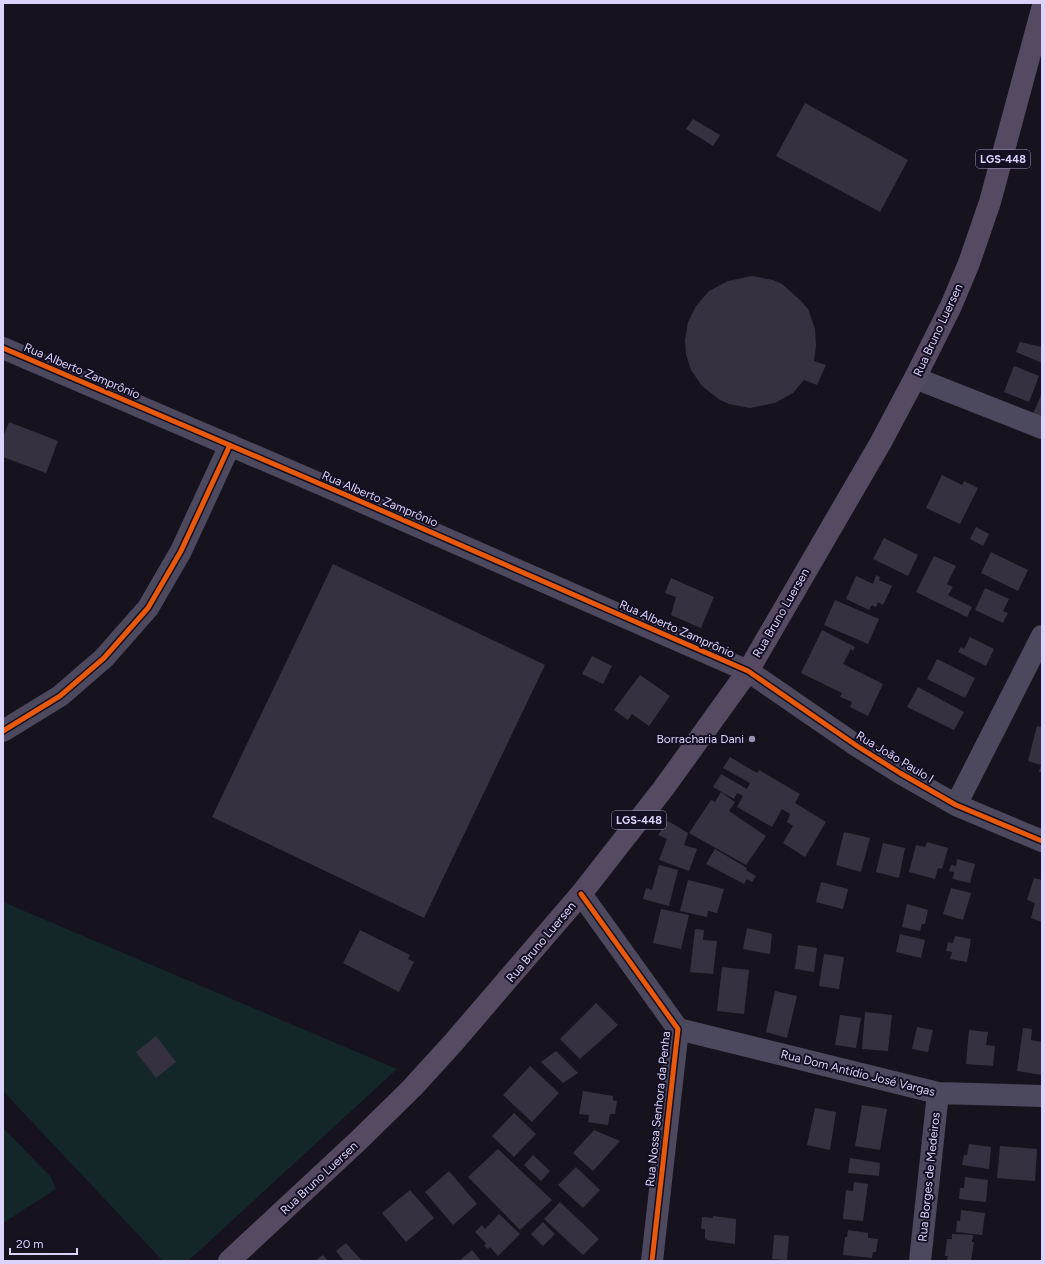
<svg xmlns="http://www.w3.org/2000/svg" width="1045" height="1264" font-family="Figtree,sans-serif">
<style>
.green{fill:#132729}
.building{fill:#363140}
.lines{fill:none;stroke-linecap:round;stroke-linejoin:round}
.minor{stroke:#4c495e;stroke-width:22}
.tertiary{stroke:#4c495e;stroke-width:22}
.primary{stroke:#554a62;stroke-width:22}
.cycleway-casing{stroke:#140f22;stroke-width:8}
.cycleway{stroke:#e8590c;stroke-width:5}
.poi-dot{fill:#9790ae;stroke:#140f22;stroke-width:1.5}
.labels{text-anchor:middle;stroke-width:4;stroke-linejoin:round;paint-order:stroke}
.shield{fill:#140f22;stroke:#a098bb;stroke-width:1}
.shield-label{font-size:11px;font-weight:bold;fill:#dcd3fc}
.street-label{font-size:12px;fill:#dcd3fc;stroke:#140f22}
.poi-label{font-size:12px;fill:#dcd3fc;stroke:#140f22;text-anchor:end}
</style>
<rect width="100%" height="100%" fill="#16131e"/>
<path class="green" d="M3 902 397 1069 188 1261H163L3 1091Z
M3 1128 51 1177 56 1189 3 1223Z"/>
<path class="building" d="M805 103 908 160 880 212 776 156Z
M693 119 720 135 713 146 686 129Z
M752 276 773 280 782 284 801 301 808 309 815 329 816 346 814 361 826 365 817 385 804 380 793 393 775 403 750 408 729 404 720 400 702 386 691 370 686 354 685 340 688 322 696 306 709 291 728 281Z
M1020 342 1042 347V363L1016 352Z
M1014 366 1039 376 1029 402 1004 392Z
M1042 393V420L1032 416Z
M9 422 58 441 46 473 3 457V437Z
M942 475 962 485 964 481 978 488 960 524 926 508Z
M976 527 989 534 983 546 970 539Z
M884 538 918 555 908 576 873 559Z
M991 552 1028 570 1018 591 981 573Z
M934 556 956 566 947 584 953 587 948 595 972 607 967 617 916 592Z
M333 564 545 665 424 918 212 817Z
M876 575 880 577 879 580 892 586 883 605 878 602 876 607 872 605 869 610 846 599 856 576 873 584Z
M671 578 714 597 701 628 671 615 676 597 665 593Z
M985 588 1009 599 1003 611 1008 613 1003 623 975 610Z
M835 600 879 619 868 644 824 625Z
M822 630 855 647 853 651 851 649 843 664 883 684 868 716 850 707 852 702 840 697 842 693 801 673Z
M970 637 994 649 986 666 958 652 961 647 964 649Z
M592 656 612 666 603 684 582 674Z
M937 659 975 678 965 698 927 679Z
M640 675 670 696 649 726 632 714 628 720 614 710Z
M918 687 964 712 954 730 907 707Z
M1037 726 1042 727V772H1039L1041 765 1028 761Z
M730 757 757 773 759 770 800 794 795 803 826 822 805 857 783 843 793 826 787 822 790 814 782 809 772 827 737 807 743 796 737 793 734 799 713 787 721 774 747 789 750 783 723 768Z
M721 792 735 802 729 811 766 836 746 865 689 833 711 800 715 802Z
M668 821 688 833 684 845 697 849 689 871 659 860 667 839 658 835Z
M844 832 870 838 861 872 836 865Z
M927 842 948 848 942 869 938 868 935 879 909 872 916 845 925 847Z
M883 843 905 848 899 878 876 872Z
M715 849 747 868 746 870 756 876 752 882 747 879 744 884 706 864Z
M957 859 975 864 970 883 953 879 954 872 949 871 951 865 956 866Z
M659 865 678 870 669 906 643 899 646 888 652 890Z
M1034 878 1042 880V922L1031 918 1035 903 1027 900Z
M688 880 724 889 717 913 708 911 707 917 680 911Z
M821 882 848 889 843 909 816 902Z
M951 888 971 893 963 920 943 914Z
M907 904 928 910 925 924H922L920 931 902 927Z
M661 909 689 915 681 949 653 943Z
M747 928 772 934 770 954 743 949Z
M695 929 704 930 703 940 717 941 713 974 690 972Z
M360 930 410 955 408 959 414 962 399 992 343 963Z
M900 934 925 940 921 958 896 952Z
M955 936 971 939 967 962 950 959 952 952 946 951 948 942 953 943Z
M798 945 817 948 814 972 795 969Z
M824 954 844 957 839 989 819 986Z
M722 967 749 970 744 1014 717 1011Z
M775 991 797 996 787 1038 766 1032Z
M596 1003 618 1025 580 1059 560 1039Z
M865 1012 892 1015 888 1051 862 1049Z
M840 1015 861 1018 856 1048 835 1045Z
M917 1027 933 1030 928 1052 912 1049Z
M1023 1028 1032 1029 1031 1040 1042 1042V1075L1017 1071Z
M969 1030 988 1032 986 1045 995 1046 993 1066 966 1064Z
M156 1036 176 1062 156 1078 136 1052Z
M556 1051 578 1073 563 1083 541 1062Z
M530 1066 559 1093 532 1122 503 1095Z
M583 1091 613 1096V1100L617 1101 615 1114H610L608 1125 588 1122 589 1115 579 1114Z
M862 1105 887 1109 880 1150 855 1146Z
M815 1108 836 1112 830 1150 807 1145Z
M514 1113 536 1134 514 1157 492 1136Z
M594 1130 620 1141 593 1171 573 1153Z
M969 1144 991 1147 989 1169 962 1165 964 1155H967Z
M1000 1146 1037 1149 1035 1181 997 1178Z
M498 1149 552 1200 520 1230 468 1177Z
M533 1155 550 1171 541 1181 524 1165Z
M850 1158 880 1163 879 1176 848 1173Z
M576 1167 600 1190 583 1208 558 1185Z
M449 1171 477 1204 453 1225 425 1192Z
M965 1177 988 1180 986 1202 959 1199 960 1188H964Z
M854 1182 868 1184 863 1221 843 1219 846 1190 853 1191Z
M410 1190 434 1218 406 1242 382 1213Z
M560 1202 599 1239 583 1255 544 1219Z
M961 1210 985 1213 982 1235 956 1232 957 1221H960Z
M499 1214 520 1234 498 1256 490 1247 488 1249 484 1246 486 1243 475 1232 482 1225 485 1229Z
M713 1216 736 1219 735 1244 707 1240 705 1238V1229H701L702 1217 713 1218Z
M543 1222 555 1234 543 1246 531 1234Z
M848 1230 868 1233V1238L878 1239 876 1252H873L872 1258 843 1255 845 1237H847Z
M952 1234 973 1235 972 1242H974L971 1261H947L948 1256H945L947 1239H952Z
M774 1235 789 1236 787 1260 772 1259Z
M346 1243 362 1261H344L336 1251Z
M472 1250 481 1261H459Z
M323 1255 328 1261H315Z"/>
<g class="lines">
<path class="minor" d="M3 348 346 495 748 671 857 746 900 773 956 805 1042 841
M915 378 1042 428
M3 731 60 696 104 658 148 608 181 551 230 445
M956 805 1042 636
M678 1029 938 1093 1042 1096
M920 1261 938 1093"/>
<path class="tertiary" d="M581 894 678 1029 652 1261"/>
<path class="primary" d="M229 1261 359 1140 412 1088 453 1043 581 894 663 789 748 671 881 442 915 378 951 306 969 263 990 202 1042 9"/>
<defs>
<path id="cycleway" d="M3 348 346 495 748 671 857 746 900 773 956 805 1042 841
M3 731 60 696 104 658 148 608 181 551 230 445
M581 894 678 1029 652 1261"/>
</defs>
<use href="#cycleway" class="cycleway-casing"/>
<use href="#cycleway" class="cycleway"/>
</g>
<circle class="poi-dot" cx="752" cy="739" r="4"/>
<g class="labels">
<g class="shield">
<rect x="976" y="150" width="54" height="18" rx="3"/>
<rect x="612" y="811" width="54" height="18" rx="3"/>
</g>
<g class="shield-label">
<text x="1003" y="163">LGS-448</text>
<text x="639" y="824">LGS-448</text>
</g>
<g class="street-label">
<text transform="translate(938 330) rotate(-65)" y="4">Rua Bruno Luersen</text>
<text transform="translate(82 371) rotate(23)" y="4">Rua Alberto Zamprônio</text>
<text transform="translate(380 499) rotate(23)" y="4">Rua Alberto Zamprônio</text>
<text transform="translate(781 613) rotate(-60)" y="4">Rua Bruno Luersen</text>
<text transform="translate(677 629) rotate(24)" y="4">Rua Alberto Zamprônio</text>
<text transform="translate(895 757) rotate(31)" y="4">Rua João Paulo I</text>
<text transform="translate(541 942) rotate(-50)" y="4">Rua Bruno Luersen</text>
<text transform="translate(858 1073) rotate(14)" y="4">Rua Dom Antídio José Vargas</text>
<text transform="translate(658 1109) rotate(-84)" y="4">Rua Nossa Senhora da Penha</text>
<text transform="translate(929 1177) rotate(-84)" y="4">Rua Borges de Medeiros</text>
<text transform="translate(319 1178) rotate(-43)" y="4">Rua Bruno Luersen</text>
</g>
<g class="poi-label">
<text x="744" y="743">Borracharia Dani</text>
</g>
</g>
<rect width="1045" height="1264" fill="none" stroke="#dcd3fc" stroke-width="8"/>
<path d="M10 1248v6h67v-6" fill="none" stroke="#dcd3fc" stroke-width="2"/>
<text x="16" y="1248" font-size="12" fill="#dcd3fc" stroke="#140f22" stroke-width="3" paint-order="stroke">20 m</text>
</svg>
